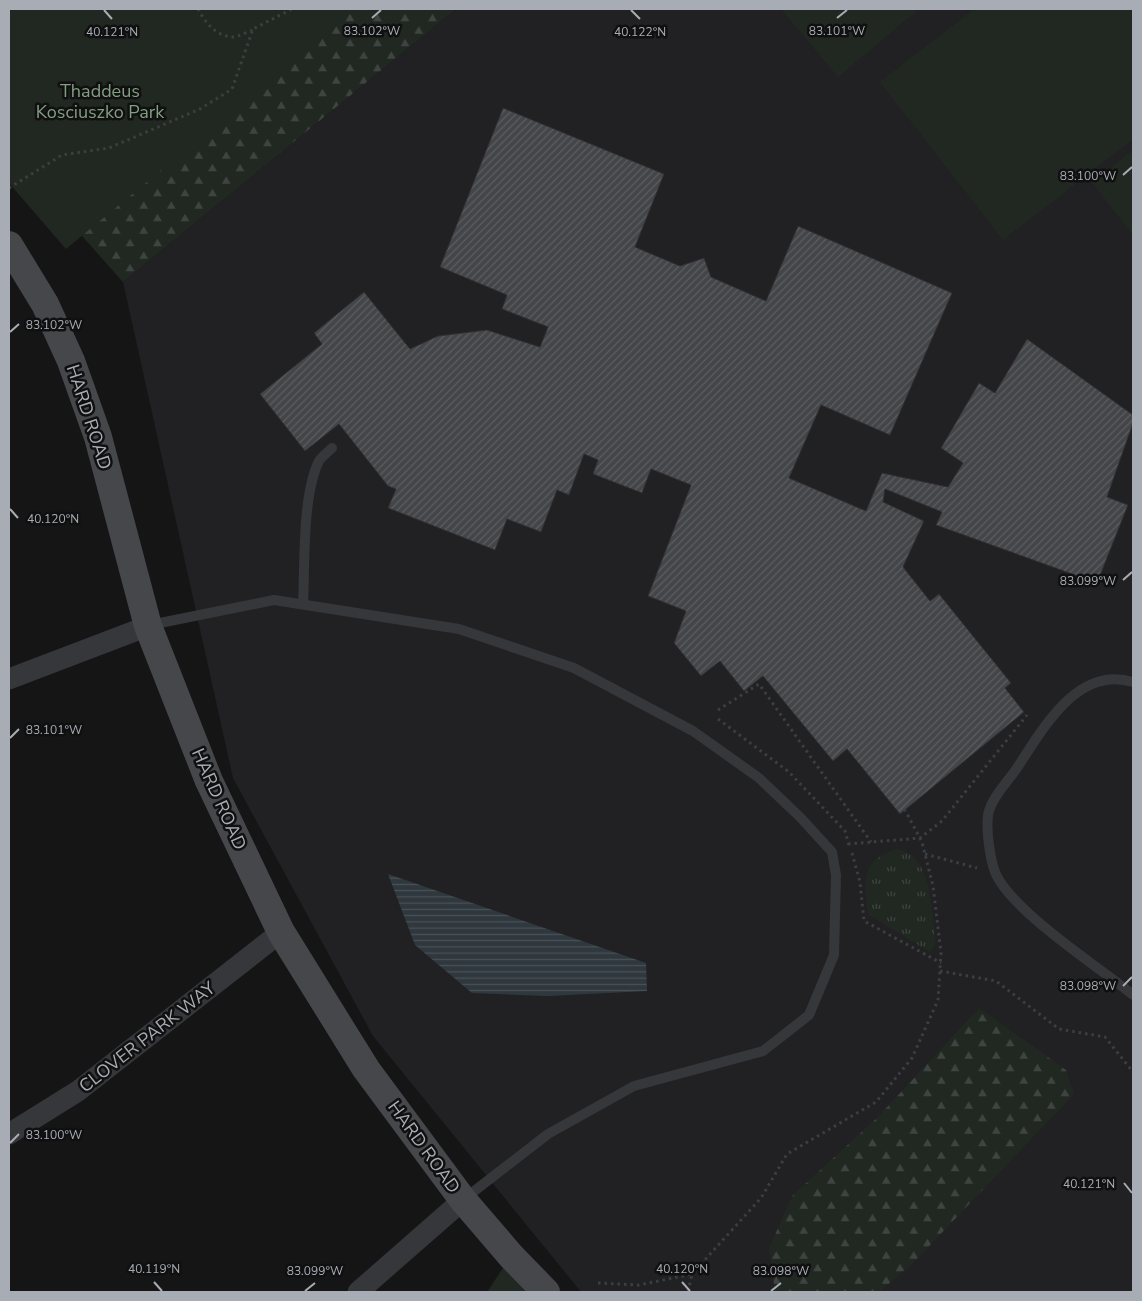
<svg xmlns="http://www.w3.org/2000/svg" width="1142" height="1301" font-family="'Nunito Sans',sans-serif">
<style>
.built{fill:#212123}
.grass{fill:url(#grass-tufts)}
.forest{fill:url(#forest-firs)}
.green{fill:#212822}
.water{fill:url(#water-rules)}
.building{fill:url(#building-hatch);stroke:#2f2f32}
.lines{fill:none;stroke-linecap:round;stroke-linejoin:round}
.path{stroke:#3c3e42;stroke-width:3;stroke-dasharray:2.5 4;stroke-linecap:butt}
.lane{stroke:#36373b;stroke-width:10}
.street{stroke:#36373b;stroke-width:21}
.secondary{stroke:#45474b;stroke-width:28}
.ticks{fill:none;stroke:#a8adb5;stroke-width:2}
.labels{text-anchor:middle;stroke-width:5;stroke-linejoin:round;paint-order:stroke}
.park-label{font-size:18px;fill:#829e81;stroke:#101011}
.street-label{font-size:18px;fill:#a8adb5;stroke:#101011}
.ticks-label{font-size:12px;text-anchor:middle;fill:#a8adb5;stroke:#101011;stroke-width:5;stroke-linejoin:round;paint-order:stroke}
</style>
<defs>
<pattern id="grass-tufts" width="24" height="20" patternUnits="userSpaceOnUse" patternTransform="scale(1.25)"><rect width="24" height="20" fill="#212822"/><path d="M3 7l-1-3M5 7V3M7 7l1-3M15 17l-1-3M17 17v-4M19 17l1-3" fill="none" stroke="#3e4440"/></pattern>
<pattern id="forest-firs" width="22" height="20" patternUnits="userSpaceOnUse" patternTransform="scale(1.25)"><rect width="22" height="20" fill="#212822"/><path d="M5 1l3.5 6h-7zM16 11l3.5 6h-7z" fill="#3e4440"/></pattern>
<pattern id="water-rules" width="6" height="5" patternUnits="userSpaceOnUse" patternTransform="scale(1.25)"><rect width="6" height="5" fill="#2f383e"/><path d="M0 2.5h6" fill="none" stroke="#4a5258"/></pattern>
<pattern id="building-hatch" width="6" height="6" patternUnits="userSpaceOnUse" patternTransform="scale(1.25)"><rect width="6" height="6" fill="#444549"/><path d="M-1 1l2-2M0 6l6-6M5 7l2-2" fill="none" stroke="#5c5d61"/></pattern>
</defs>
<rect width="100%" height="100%" fill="#151516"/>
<path class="built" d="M456 9H1133V1292H581L373 1036 233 778 123 282Z"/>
<path class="grass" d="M896 849C934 855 931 913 936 943L930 952 868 914C865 881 860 861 896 849Z"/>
<path class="forest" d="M9 9H456L123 282 9 154Z
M979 1008 1066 1070 1074 1094 912 1264 879 1292H775L769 1248 793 1195 877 1118Z"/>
<path class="green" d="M9 9H355L66 249 9 183Z
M781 9H919L838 77Z
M974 9H1133V139L1003 240 880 82Z
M1133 150V236L1092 182Z
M511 1256 546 1292H487Z"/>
<path class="water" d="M388 874 646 963 647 991 548 996 472 993 415 945Z"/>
<path class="building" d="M503 108 664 174 635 247 680 266 704 258 711 277 766 301 798 226 952 293 890 435 821 405 789 478 866 511 882 473 948 487 963 463 941 448 979 383 995 393 1027 339 1133 415V423L1107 497 1128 505 1097 583 936 525 942 512 885 489 883 502 924 521 903 567 930 601 939 594 1011 683 1005 688 1024 712 900 814 847 749 833 761 763 676 744 691 720 661 701 676 674 643 686 611 648 596 691 485 651 469 642 493 593 474 598 460 584 454 569 495 557 490 541 532 507 519 495 550 388 508 396 489 388 486 339 424 305 451 260 394 322 344 314 333 364 292 410 349 438 336 487 330 540 347 548 327 502 309 507 295 440 267Z"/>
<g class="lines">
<path class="path" d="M198 9C205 22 216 37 234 37 239 36 247 32 253 30
M9 188 62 155 109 148 200 109 232 89 253 29 292 9
M718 710 759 684 871 842
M718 719 789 772 845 831 849 845
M848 844 920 838 942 821 1027 715
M852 853 860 882 864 921 941 963
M925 854 977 868
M940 971 996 981 1059 1029 1105 1037 1133 1072
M692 1274 761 1198 787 1154 876 1102 912 1058 938 1000 941 953 933 886 922 842 905 810
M598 1283 639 1285 692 1274 688 1292"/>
<path class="lane" d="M303 604C305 565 302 495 319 461 322 456 328 452 332 448
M150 625 274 600 459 629 574 668 693 731 759 778 800 817 832 852 836 875 834 955 809 1015 763 1051 634 1086 548 1134 464 1199
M1133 682C1077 665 1043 729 1017 768 1009 780 995 794 990 808 984 822 990 858 995 872 1010 910 1099 967 1133 995"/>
<path class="street" d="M9 679 148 626
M9 1134 78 1091 281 932
M358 1292 463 1200"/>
<path class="secondary" d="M9 245 45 304 71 361 98 437 148 626 209 781 281 932 366 1069 463 1200 511 1256 546 1292"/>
</g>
<path class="ticks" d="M104 10 112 19M631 10 640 19M372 18 381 10M837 18 847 10M1123 175 1132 167M10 332 19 324M10 509 18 518M1123 580 1132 572M10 738 19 729M1123 986 1132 977M10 1143 19 1134M1124 1183 1132 1193M154 1282 162 1291M682 1282 690 1291M305 1291 315 1283M771 1291 781 1283"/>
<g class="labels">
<g class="park-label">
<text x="100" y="97">Thaddeus<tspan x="100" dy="21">Kosciuszko Park</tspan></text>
</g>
<g class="street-label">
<text transform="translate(89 417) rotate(72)" y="6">HARD ROAD</text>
<text transform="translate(219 799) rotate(66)" y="6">HARD ROAD</text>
<text transform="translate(147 1037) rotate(-38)" y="6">CLOVER PARK WAY</text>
<text transform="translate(424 1147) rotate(54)" y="6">HARD ROAD</text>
</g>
</g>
<g class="ticks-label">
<text x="372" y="35">83.102°W</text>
<text x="837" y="35">83.101°W</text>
<text x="112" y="36">40.121°N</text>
<text x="640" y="36">40.122°N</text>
<text x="1088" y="180">83.100°W</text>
<text x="54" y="329">83.102°W</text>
<text x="53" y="523">40.120°N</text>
<text x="1088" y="585">83.099°W</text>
<text x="54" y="734">83.101°W</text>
<text x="1088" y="990">83.098°W</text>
<text x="54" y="1139">83.100°W</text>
<text x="1089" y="1188">40.121°N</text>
<text x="154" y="1273">40.119°N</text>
<text x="682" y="1273">40.120°N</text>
<text x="315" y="1275">83.099°W</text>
<text x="781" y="1275">83.098°W</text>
</g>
<rect width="1142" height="1301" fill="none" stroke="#a8adb5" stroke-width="20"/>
</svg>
